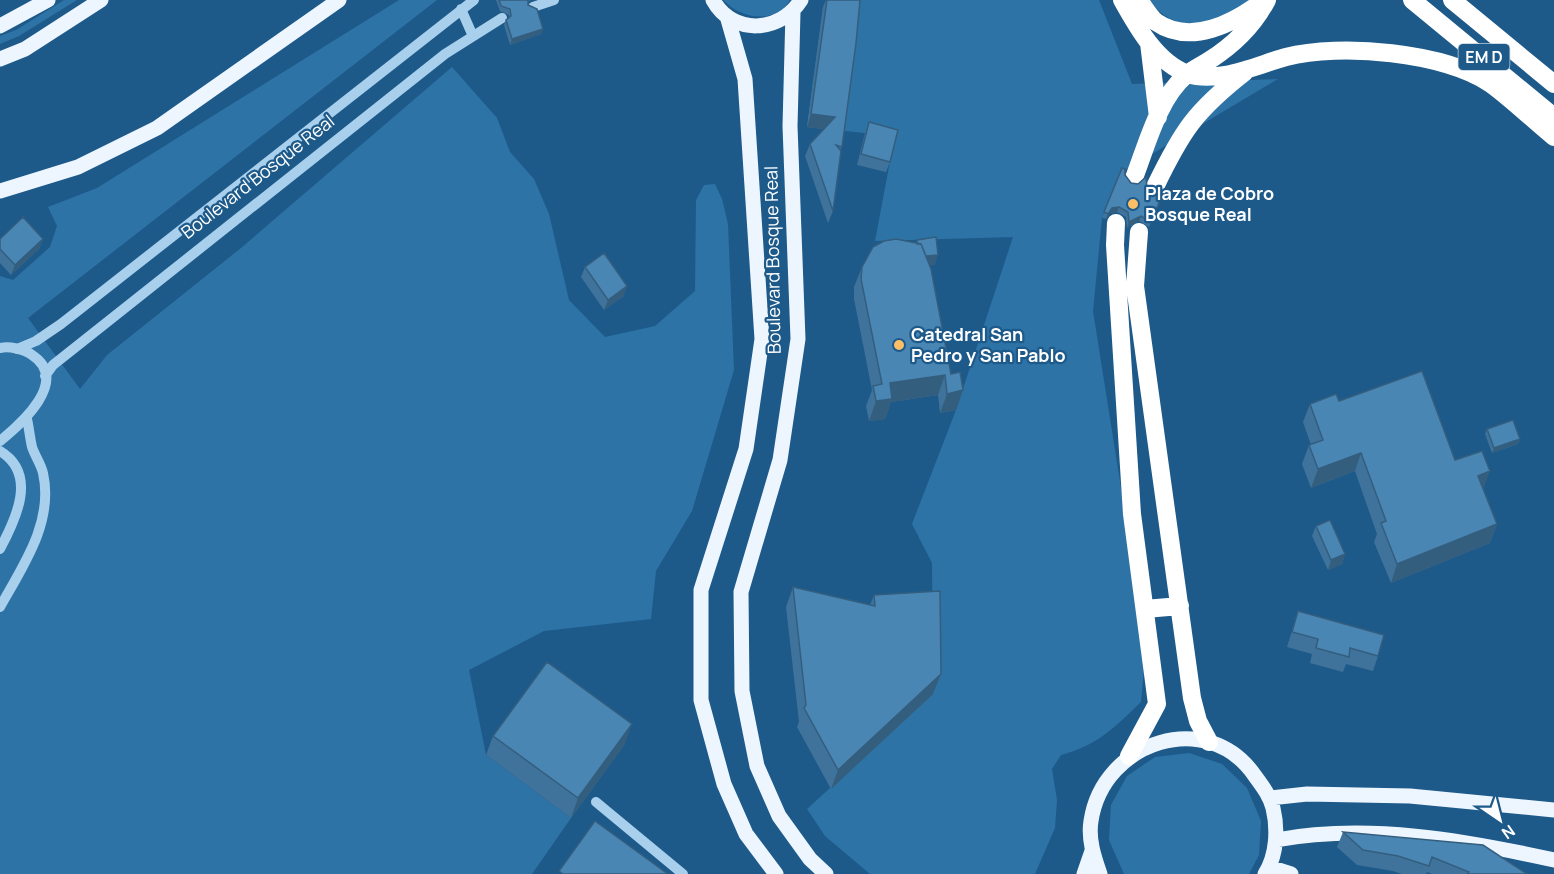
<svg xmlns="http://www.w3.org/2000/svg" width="1554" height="874" font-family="Manrope,sans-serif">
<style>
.green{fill:#2d73a6}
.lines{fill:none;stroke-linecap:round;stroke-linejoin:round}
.minor{stroke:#a8cfec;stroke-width:10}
.major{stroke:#edf6ff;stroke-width:15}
.highway{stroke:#fff;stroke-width:18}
.wall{fill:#40739b}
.shaded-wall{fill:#345e7e}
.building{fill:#4a86b4;stroke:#345e7e;stroke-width:1.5}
.poi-dot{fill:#fcbe66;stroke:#1d5a8a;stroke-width:2}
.labels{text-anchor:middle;stroke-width:4.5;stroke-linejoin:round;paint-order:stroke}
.shield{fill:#1d5a8a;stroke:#bbcedc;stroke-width:1.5}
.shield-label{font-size:16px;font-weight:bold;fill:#fff}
.street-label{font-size:18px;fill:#fff;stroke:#1d5a8a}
.poi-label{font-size:18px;font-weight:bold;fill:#fff;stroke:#1d5a8a;text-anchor:start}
</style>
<rect width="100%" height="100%" fill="#1d5a8a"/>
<path class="green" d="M64 0H77L19 36 0 44V36L16 30Z
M399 0H437L28 318 80 389 107 355 241 248 452 67 497 118 510 152 534 179 549 214 569 300 605 337 655 326 695 291 696 200 704 185 715 184 722 199 728 224 734 370 692 511 656 571 651 619 544 631 469 670 486 755 571 818 532 874H0V276L13 280 50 247 57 226 48 207 97 188Z
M723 0H790C775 25 741 19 723 0Z
M852 0H1099L1132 84 1278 79 1120 173 1102 218 1093 311 1146 646 1141 702C1114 728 1098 745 1061 755L1052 769 1057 800 1055 828 1035 874H870L825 836 807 809 933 694 932 563 912 524 956 410 1013 237 875 241 894 140 865 133 807 127 823 7 855 11Z
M1148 0H1254C1216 23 1181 40 1148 0Z
M1189 753 1222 764 1247 788 1261 821 1259 855 1249 874H1124L1109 840 1111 805 1127 776 1155 757Z"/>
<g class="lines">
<path class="minor" d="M533 7 554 0
M461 9 472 34
M0 348C9 346 24 349 32 355 71 380 21 424 0 441
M17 349 36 341 61 324 474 0
M45 376 53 365 77 346 445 54 502 18
M0 451C38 474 16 519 0 549
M0 607C23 566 54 522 43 473 41 464 35 456 32 447 30 438 29 428 27 419
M596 802 683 874"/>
<path class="major" d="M713 0C733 36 780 33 801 0
M793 12 790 126 798 339 780 460 741 592 742 691 757 766 779 816 810 859 826 874
M727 16 745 79 762 339 746 449 701 590V700L724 784 746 834 776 874
M0 26 48 0
M0 59 25 49 101 0
M0 191 78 167 157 128 339 0
M1270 798 1307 794 1410 796 1554 810
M1276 840C1367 823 1464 840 1554 860
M1269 867 1291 874
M1084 874 1092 851
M1100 874C1094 857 1088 839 1091 821 1103 741 1208 707 1255 776 1263 787 1270 796 1273 808 1278 829 1277 855 1265 874"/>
<path class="highway" d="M1122 0C1137 27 1157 63 1188 74 1218 84 1257 65 1286 57 1340 43 1445 52 1491 84 1513 100 1533 120 1554 137
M1139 0C1144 7 1150 17 1156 22 1191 46 1234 23 1263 1
M1412 0 1554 117
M1452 0 1554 84
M1149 43 1158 117
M1134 178C1147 145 1158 99 1186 75 1193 69 1202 65 1210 60 1235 44 1254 25 1267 0
M1155 187C1182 131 1195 111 1245 72
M1116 223 1115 245 1132 514 1157 704 1129 756
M1139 232 1135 286 1192 698 1198 721 1209 742
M1145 609 1180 606"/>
</g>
<path class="wall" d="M496 0H530L528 3V5L543 29 541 34 510 45 504 25 506 20 509 18V15L500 11Z
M826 0H860L833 211 828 223 805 156 810 144 824 129 807 127 823 7Z
M869 122 890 162 886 172 857 165 865 133Z
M1122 168 1125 175 1131 183 1147 188 1151 192 1164 191 1149 227 1139 221 1127 228 1126 217 1117 212 1110 213 1106 219 1102 218Z
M0 239H43L39 249 11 275 0 263Z
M917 240 935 265H929L951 374 963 390 956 410 940 413 938 395 891 402 885 419 869 421 866 406 872 390 854 299V287L862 267 916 243Z
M585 267 624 296 604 310 581 277Z
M1339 401 1455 460 1483 490 1497 524 1490 543 1391 583 1374 542 1377 534 1355 471 1311 488 1302 464 1309 445H1311L1303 422 1310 404Z
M1487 429 1520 439 1518 444 1492 453 1485 434Z
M1316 526 1345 554 1342 564 1328 570 1312 536Z
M793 587 870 605 874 595 941 674 933 694 831 789 797 727 799 722 786 607Z
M1298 611 1378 656 1373 671 1346 664 1343 672 1310 663 1312 654 1287 647Z
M493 736 625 744 571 818 486 755Z
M1343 832 1527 874H1432L1427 872 1426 874H1402L1393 871 1357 865 1337 847Z"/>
<path class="shaded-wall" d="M543 29 541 34 510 45 512 39Z
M811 114 835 117 830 130 807 127Z
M1119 207 1117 212 1110 213 1106 219 1108 214 1112 208Z
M1141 216 1139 221 1127 228 1129 222Z
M43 239 39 249 11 275 15 265Z
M938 255 935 265 915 267 919 257Z
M627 286 624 296 604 310 608 300Z
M945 375 938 395 891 402 885 419 869 421 876 401 890 383Z
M963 390 956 410 940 413 947 394Z
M1520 439 1518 444 1492 453 1494 448Z
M1361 453 1355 471 1311 488 1318 469Z
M1490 471 1483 490 1478 476Z
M1497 524 1490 543 1391 583 1397 564Z
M1345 554 1342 564 1328 570 1331 560Z
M941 674 933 694 831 789 838 770Z
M632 724 625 744 571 818 578 798Z"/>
<path class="building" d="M499 0H528V5L537 9 543 29 512 39 506 20 511 16 510 9 501 6Z
M827 0H860L856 43 842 147 836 145 841 151 833 211 810 144 835 117 811 114Z
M869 122 898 130 890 162 861 154Z
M1122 168 1125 169V175L1131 183 1138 184 1146 177 1147 188 1151 192 1164 191 1151 222 1141 216 1129 222 1128 212 1119 207 1112 208 1108 214 1104 212Z
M23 217 43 239 15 265 0 249V239Z
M936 237 938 255 926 256 921 244H917V240Z
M896 239 921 244 931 269 951 374 960 372 963 390 947 394 945 375 890 383 892 399 876 401 873 386 882 384 861 279 862 267 873 247 884 241Z
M604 253 627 286 608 300 585 267Z
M1422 371 1455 460 1482 451 1490 471 1478 476 1497 524 1397 564 1381 523 1386 521 1361 453 1318 469 1309 445 1323 440 1310 404 1336 394 1339 401Z
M1513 420 1520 439 1494 448 1487 429Z
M1330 520 1345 554 1331 560 1316 526Z
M793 587 875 606 874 595 940 591 941 674 838 770 804 708 806 705Z
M1298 611 1384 635 1378 656 1350 648 1349 657 1316 648 1318 639 1292 632Z
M547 662 632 724 578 798 493 736Z
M595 821 668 874H563L559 871Z
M1343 832 1483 845 1527 874H1467L1469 872 1432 857 1429 866 1398 856 1363 850Z"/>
<g class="poi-dot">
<circle cx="1133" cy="204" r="6"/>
<circle cx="899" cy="345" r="6"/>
</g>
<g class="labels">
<rect class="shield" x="1458.5" y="44" width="51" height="26" rx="4.5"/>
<g class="shield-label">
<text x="1484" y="63">EM D</text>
</g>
<g class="street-label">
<text transform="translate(258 177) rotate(-38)" y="6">Boulevard Bosque Real</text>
<text transform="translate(773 260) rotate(-91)" y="6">Boulevard Bosque Real</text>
</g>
<g class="poi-label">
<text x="1145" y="200">Plaza de Cobro<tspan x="1145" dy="21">Bosque Real</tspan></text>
<text x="911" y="341">Catedral San<tspan x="911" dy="21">Pedro y San Pablo</tspan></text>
</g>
</g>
<g transform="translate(1500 820) rotate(145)" stroke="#1d5a8a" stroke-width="4.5" paint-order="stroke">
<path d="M0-4.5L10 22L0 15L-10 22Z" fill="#ffffff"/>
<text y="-9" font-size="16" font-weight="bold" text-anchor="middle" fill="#ffffff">N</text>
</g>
</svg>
